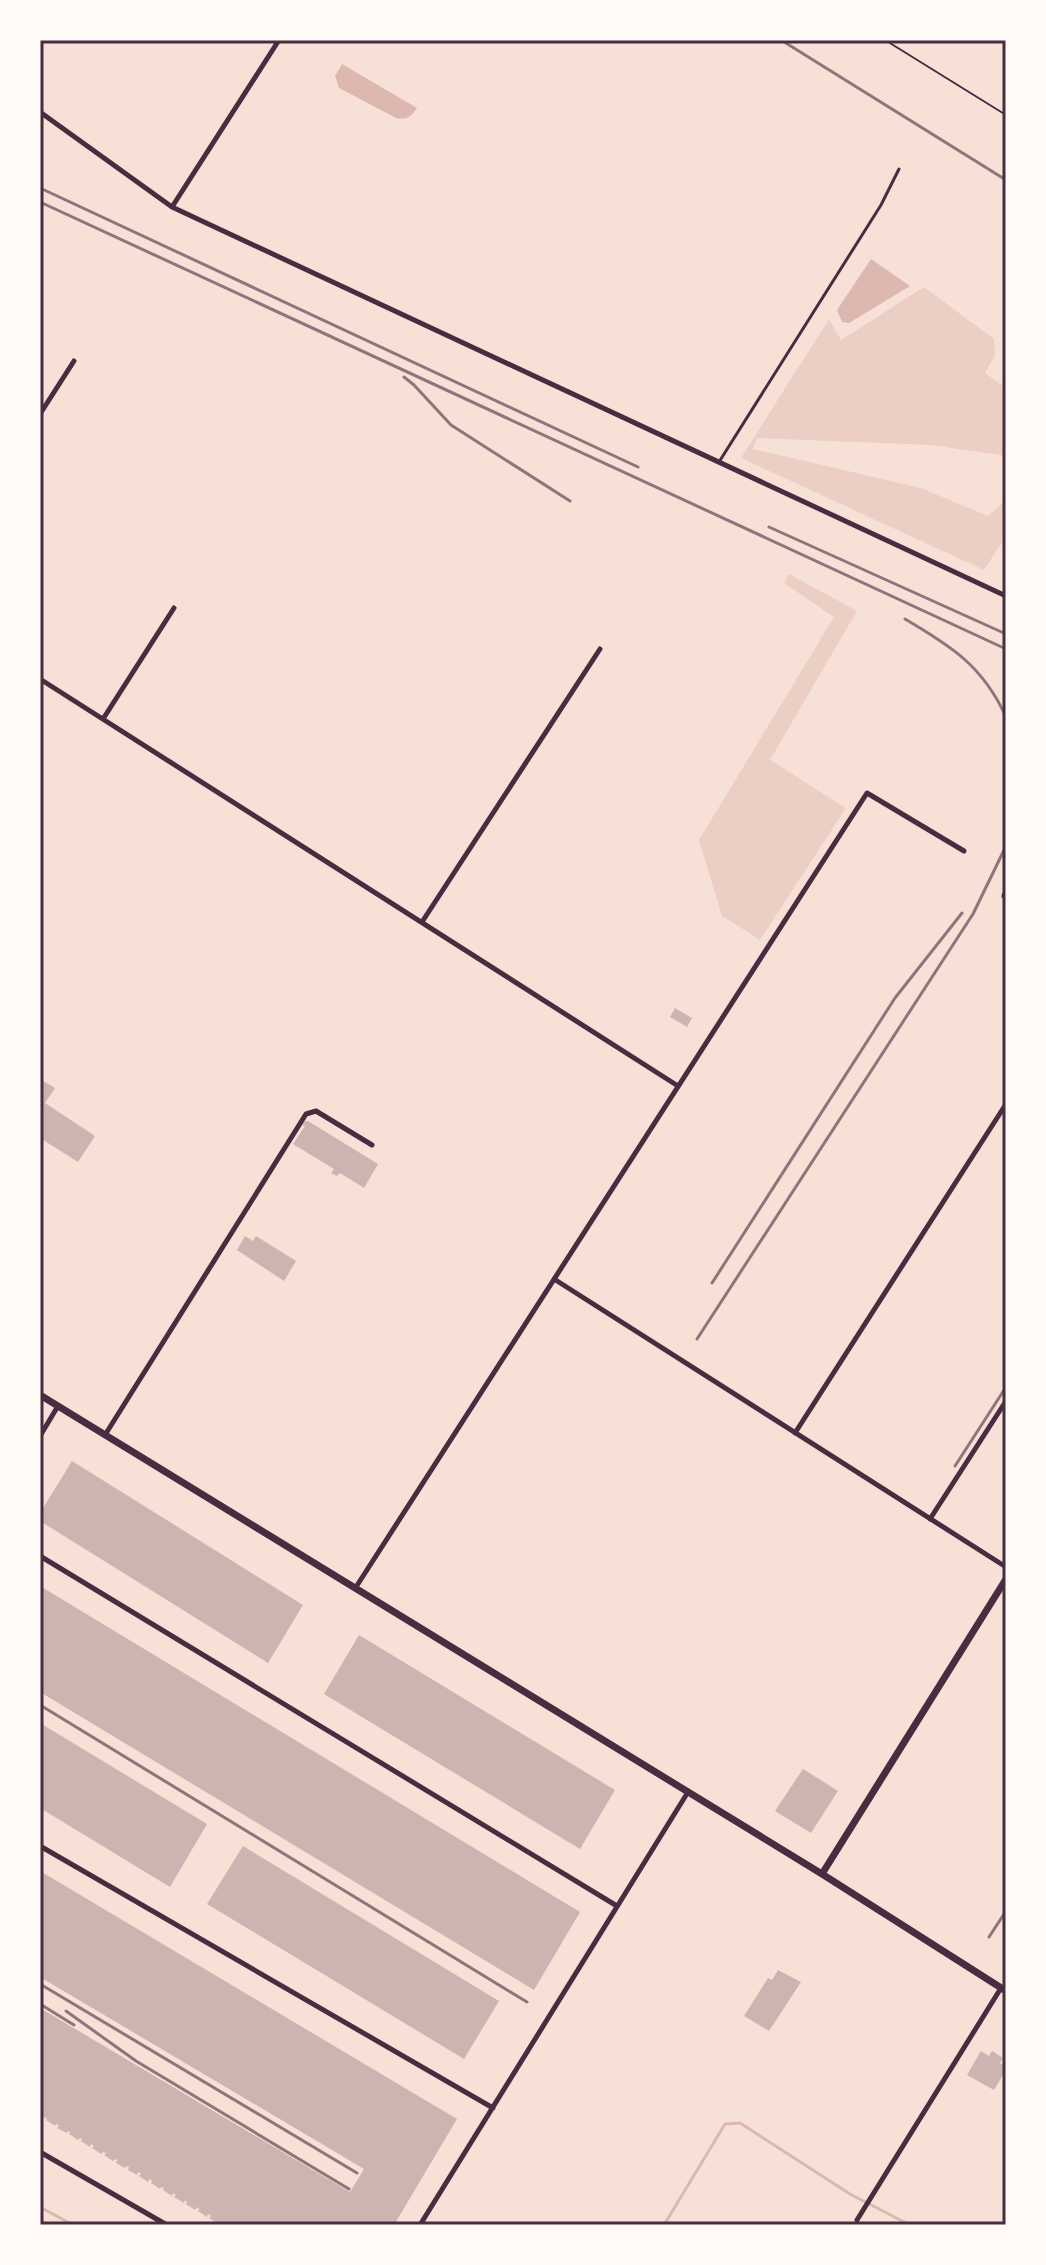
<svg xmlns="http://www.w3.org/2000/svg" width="1046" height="2265" font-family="'Work Sans',sans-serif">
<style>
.green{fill:#ebcfc5}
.water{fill:#dcb8b0}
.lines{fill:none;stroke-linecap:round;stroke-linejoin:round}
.stream{stroke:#dcb8b0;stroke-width:3}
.building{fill:#ccb4b1}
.path{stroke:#4a2c40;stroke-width:2}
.service{stroke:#4a2c40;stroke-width:3}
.minor{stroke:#4a2c40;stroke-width:5}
.secondary{stroke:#4a2c40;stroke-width:7}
.rail{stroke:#8f747c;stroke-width:3}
.neatline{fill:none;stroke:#4a2c40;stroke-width:3}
</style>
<rect width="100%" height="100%" fill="#f7e1d7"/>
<path class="green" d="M924 287 994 339 995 355 985 373 1006 388V456L931 445 757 438 753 449 921 488 988 516 1006 500V536L984 570 741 458 829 319 841 340Z
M789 574 857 611 770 760 846 808 760 940 722 916 699 840 834 617 784 583Z"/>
<path class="water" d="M342 64 417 108C411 117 407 120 396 118L339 88 335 76Z
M871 259 910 286 849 323 842 322 837 310Z"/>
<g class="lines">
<path class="stream" d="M40 2207 73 2225
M664 2225 725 2124 740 2123 850 2194 910 2225"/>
</g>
<path class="building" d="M675 1008 692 1018 687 1027 670 1017Z
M40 1079 55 1088 45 1103 95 1136 78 1162 40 1138Z
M305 1121H308L378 1164 364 1188 340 1173 337 1176 331 1173 334 1169 293 1144 305 1126 302 1125Z
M245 1236 253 1241 256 1236 296 1261 284 1281 237 1250Z
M72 1461 303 1605 268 1663 40 1521V1513Z
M40 1586 580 1912 534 1990 40 1692Z
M359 1635 615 1790 580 1849 324 1694Z
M40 1723 207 1824 170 1887 40 1808Z
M803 1769 838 1791 811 1833 775 1811Z
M243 1846 499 2001 464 2059 207 1904Z
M40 1871 457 2119 394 2225H221L223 2223 220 2221 218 2224 209 2218 211 2216 208 2214 207 2217 198 2211 199 2209 197 2207 195 2210 186 2204 187 2202 185 2200 184 2203 174 2197 176 2195 173 2193 172 2196 163 2190 164 2188 161 2187 160 2189 151 2183 152 2181 150 2179 148 2182 139 2176 141 2174 138 2172 137 2175 128 2170 129 2167 126 2166 125 2168 116 2163 117 2160 115 2159 113 2161 104 2155 106 2153 103 2152 101 2154 92 2148 94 2146 91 2144 90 2147 81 2141 82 2139 80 2138 78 2140 69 2134 70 2132 68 2131 67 2133 57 2128 59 2125 56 2124 55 2126 46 2120 47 2118 40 2117V2008L350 2192 364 2169 40 1977Z
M778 1970 801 1982 769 2031 744 2016 768 1978 772 1980Z
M981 2051 989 2056 992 2051 1003 2058 1000 2063 1006 2066V2070L994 2090 967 2075Z"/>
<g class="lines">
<path class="path" d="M885 40 1006 115"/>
<path class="service" d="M719 462 881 205 899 169"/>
<path class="minor" d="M40 112 172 207 1006 596
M172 207 279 40
M40 414 74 361
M40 679 678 1086
M103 719 174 608
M1006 890 1004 896 1006 897
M422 922 600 649
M554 1279 1006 1567
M795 1433 1006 1104
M105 1435 306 1114 316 1111 372 1145
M40 1436 58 1406
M930 1519 1006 1401
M40 1556 617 1906
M356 1587 867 793 964 851
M40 1846 493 2108
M40 2152 167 2225
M857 2220 1001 1988
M420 2225 688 1792"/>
<path class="secondary" d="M40 1395 822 1874 1006 1991
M822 1874 1006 1579"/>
<path class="rail" d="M781 40 1006 180
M40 188 638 467
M40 202 1006 649
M404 377 414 385 451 425 570 501
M769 527 1006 634
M905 619C951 646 983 666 1006 717
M712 1283 895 998 962 913
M697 1339 973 914 1006 846
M955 1466 1006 1387
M40 1705 527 2002
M989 1937 1006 1911
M40 1984 357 2173
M40 2004 74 2025
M66 2011 136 2061 349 2189"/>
</g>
<rect width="1046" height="2265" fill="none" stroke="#fffaf5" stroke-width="84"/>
<rect x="42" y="42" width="962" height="2181" class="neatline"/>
</svg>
